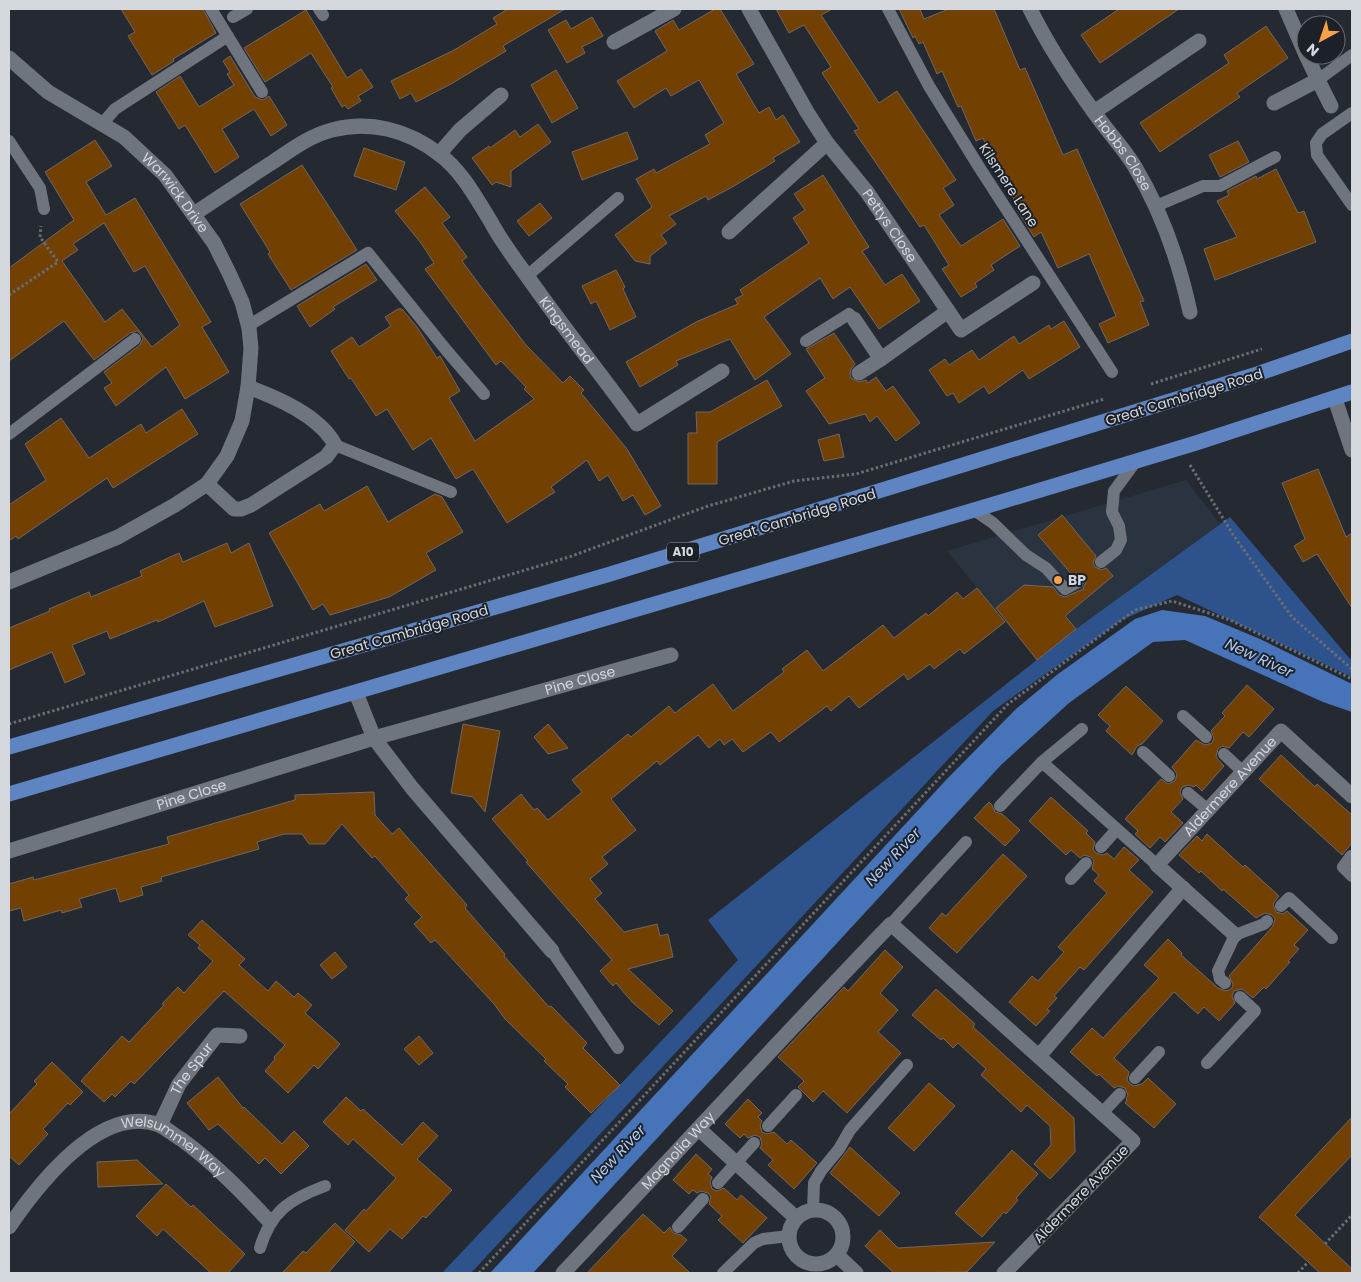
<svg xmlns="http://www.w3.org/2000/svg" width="1361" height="1282" font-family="Poppins,sans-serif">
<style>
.built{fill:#2a3340}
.green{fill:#2e528b}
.water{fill:#4773b9}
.building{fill:#724101;stroke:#70675f;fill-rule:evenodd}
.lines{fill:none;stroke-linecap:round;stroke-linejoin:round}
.path{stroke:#696d74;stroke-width:3;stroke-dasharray:2.5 2.5;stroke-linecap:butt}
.service{stroke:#6f757f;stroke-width:12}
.minor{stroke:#6f757f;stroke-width:15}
.trunk{stroke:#5e85c2;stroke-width:15}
.poi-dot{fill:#f7a149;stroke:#1c2028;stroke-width:2}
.labels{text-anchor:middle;stroke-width:4;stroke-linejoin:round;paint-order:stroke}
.shield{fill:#1c2028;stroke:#9da0a6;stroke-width:1}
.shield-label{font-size:12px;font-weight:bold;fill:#d4d7dc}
.street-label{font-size:14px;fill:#d4d7dc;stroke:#1c2028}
.poi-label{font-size:14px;font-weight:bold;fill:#d4d7dc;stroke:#1c2028;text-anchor:start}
.water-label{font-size:15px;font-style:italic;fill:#b1caf0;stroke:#1c2028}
</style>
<rect width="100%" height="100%" fill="#252a32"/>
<path class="built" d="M1186 480 1220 524 1076 629 1037 660 947 551Z"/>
<path class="green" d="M1230 517 1350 659 1352 658V677L1177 595 1122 620 993 711 471 1273H442L738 960 708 920 1076 629Z"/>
<path class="water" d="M1162 610 1205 616 1260 639 1352 684V712L1323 702 1185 640 1153 642 1069 703 1001 765 533 1273H490L946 780 1016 709 1058 674 1135 619Z"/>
<path class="building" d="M121 9H203L216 33 173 59 174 61 152 75 128 36 135 32Z
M508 9H565L503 46 506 51 451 84 416 102 411 93 400 99 391 81 456 49 497 24 493 18Z
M715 9H720L754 64 736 74 759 113 769 107 776 120 783 115 800 142 773 158 775 161 734 186 708 200 706 196 669 216 676 224 661 235 667 243 650 256V264L635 261 615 235 652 207 636 179 654 169 656 173 710 144 705 135 724 123 699 80 671 96 666 88 634 108 617 81 667 51 655 31 673 20 679 30Z
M776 9H832L821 15 879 103 897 91 956 180 943 188 954 205 939 215 961 246 1003 219 1020 246 991 265 994 270 975 283 977 287 961 297 942 269 949 265 924 225 920 227 854 131 859 129 822 73 831 67 804 25 789 33Z
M899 9H920L924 19 949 9H994L1020 70 1025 68 1063 155 1077 149 1144 301 1140 302 1149 325 1108 343 1099 324 1116 316 1089 254 1058 268 1041 232 1034 237 1017 210 1018 209 1003 174 999 175 983 138 976 141 961 106 958 107 942 71 937 74 923 42 919 44 915 36 913 38Z
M1119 9H1179L1100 63 1081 35Z
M306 10 347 78 361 69 373 87 358 96 361 101 348 109 345 105 342 107 331 88 333 87 311 53 265 82 244 48Z
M592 17 603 36 582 47 585 53 567 63 548 30 566 20 571 29Z
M1266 26 1288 58 1237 93 1240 97 1160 152 1140 123 1229 63 1224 55Z
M230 56 255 97 263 100 269 96 287 125 271 136 254 109 222 129 239 157 215 173 185 125 179 129 156 92 180 76 199 107 234 85 227 74 230 72 223 61Z
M556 70 578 108 552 123 531 85Z
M538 124 551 142 511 171V187L496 182 492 185 472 158 489 146 490 148 515 130 520 137Z
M627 132 638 159 582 180 572 152Z
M95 140 112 166 86 182 106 215 135 198 211 322 202 327 229 372 185 399 166 367 116 406 104 388 112 383 104 372 140 345 143 338 138 331 130 333 94 360 64 321 9 361V268L74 220 45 172ZM104 223 134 272 145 266 180 325 152 347 122 309 105 322 62 261 78 250 73 244Z
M1238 141 1249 162 1220 177 1209 155Z
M364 148 405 162 396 190 354 176Z
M302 165 357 250 291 290 268 254 270 252 240 204Z
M1276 169 1298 213 1304 211 1316 242 1215 280 1204 249 1237 237 1217 201 1229 195 1227 191 1256 176 1257 179Z
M823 175 869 247 862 251 885 285 902 274 920 301 879 329 850 287 833 299 820 278 764 317 791 354 755 380 730 339 676 361 678 365 640 387 626 362 696 322 738 304 735 299 743 295 740 290 809 243 793 218 805 210 794 194Z
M425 187 450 217 442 223 467 257 462 261 479 284 526 345 563 383 570 376 584 390 581 393 627 449 661 506 645 515 633 495 623 501 608 475 599 481 587 460 551 487 555 492 507 523 473 469 456 479 431 438 413 450 387 409 376 416 351 378 349 379 331 351 352 337 359 347 391 326 385 317 398 309H402L417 327 437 358 440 356 460 391 449 398 475 441 534 399 524 389 526 387 501 361 496 365 425 269 434 263 421 243 395 211Z
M540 203 552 218 529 236 517 221Z
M366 264 377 280 333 307 335 309 310 327 297 306Z
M616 270 625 287 623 289 636 317 610 330 596 301 591 304 582 286Z
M1064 321 1080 347 1029 379 1023 370 989 394 984 386 959 403 953 393 947 396 929 370 945 359 949 365 972 350 979 360 1014 336 1019 344 1049 325 1051 329Z
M834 333 855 364 851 369 850 374 851 378 859 382 866 380 868 383 876 377 886 391 893 386 920 423 896 441 877 416 870 422 865 414 829 424 806 391 825 378 806 349Z
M767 380 782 406 717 442V484H688V433H697L696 412H710Z
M182 409 198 434 113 488 107 478 18 539 16 536 9 541V505L46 480 25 444 61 418 89 458 141 424 146 433Z
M839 434 844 457 824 461 818 440Z
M1318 469 1346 537 1352 533V608L1317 554 1303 562 1294 546 1305 539 1282 483Z
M367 486 388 522 435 494 442 497 463 532 426 553 436 570 389 597 330 615 323 604 313 610 269 533 320 504 324 511Z
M1062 515 1096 556 1093 563 1095 567 1102 570 1106 568 1113 576 1065 616 1076 629 1037 660 996 608 1024 585 1053 587 1059 595 1065 597 1081 590H1084L1083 588 1086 583 1085 578 1079 574 1073 576 1038 535Z
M227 543 231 553 249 543 273 606 215 627 204 601 158 622 157 620 110 639 107 631 72 645 85 674 65 683 52 652 9 670V628L50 611 49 609 89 592 91 597 142 576 140 571 179 553 183 562Z
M977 588 1005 622 964 654 960 649 934 669 930 664 908 680 904 674 859 708 849 696 831 711 827 706 779 742 771 732 743 752 732 739 724 745 720 739 709 748 698 735 660 765 657 761 611 799 636 830 602 857 608 864 590 879 602 893 595 899 624 932 657 924 660 936 668 934 673 957 628 969 673 1011 659 1025 632 1002 616 983 613 986 600 971 612 960 526 862 528 861 492 819 521 794 534 810 537 808 548 820 582 792 572 780 628 734 631 737 669 706 675 713 713 684 733 711 784 672 782 669 807 650 823 671 883 625 894 638 926 613 928 616 957 592 963 599Z
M1247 685 1274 709 1249 737 1243 732 1229 748 1222 746 1218 749 1216 757 1224 766 1202 791 1196 785 1194 787 1189 785 1182 787 1180 792 1183 799 1171 812 1183 823 1165 842 1160 837 1150 848 1135 834 1138 831 1125 819 1161 779 1168 784 1175 781 1177 774 1172 767 1196 740 1205 745 1212 743 1214 738 1211 731 1225 716 1222 713Z
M1126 686 1163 721 1142 744 1137 746 1132 755 1106 731 1110 726 1098 715Z
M463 724 500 731 485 812 473 797 451 793Z
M548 724 568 748 548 754 534 737Z
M1281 755 1315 787 1317 784 1352 815V843L1342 855 1259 779Z
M374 792 375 815 392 834 399 828 467 905 465 908 505 954 504 956 549 1007 551 1006 587 1043 583 1048 620 1085 591 1113 565 1087 568 1084 544 1061 546 1059 505 1019 494 1004 435 940 431 943 414 924 422 917 405 899 409 895 375 856 372 858 342 824 325 844H309L302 834H284L257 842 259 849 161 877 162 881 141 887 143 895 120 902 116 888 79 899 82 907 62 913 61 910 24 921 21 908 9 911V884L33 877 34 880 169 844 167 837 295 800V795Z
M1051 797 1088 831 1086 833 1095 842 1093 849 1096 853 1103 855 1107 853 1114 859 1124 847 1139 860 1129 870 1153 892 1084 970 1080 967 1054 996 1057 998 1047 1009 1050 1011 1036 1026 1009 1002 1032 976 1038 981 1064 952 1058 947 1107 893 1094 881 1099 875 1092 869 1094 861 1091 857 1084 855 1080 858 1071 850 1066 855 1029 821Z
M989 802 992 805 995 812 1002 814 1020 830 1005 846 974 818Z
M1207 834 1243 867 1245 865 1279 896 1273 904 1276 912 1283 914 1287 911 1308 930 1294 945 1299 949 1288 961 1290 962 1266 989 1264 987 1253 998 1242 989 1234 991 1232 996 1235 1003 1219 1021 1204 1007 1198 1014 1174 992 1114 1058 1129 1072 1127 1080 1130 1084 1134 1086 1142 1084 1148 1078 1176 1104 1154 1128 1125 1103 1127 1100 1126 1099 1128 1095 1125 1088 1118 1086 1114 1088 1099 1074 1097 1076 1070 1052 1092 1028 1103 1038 1159 978 1144 965 1168 939 1182 953 1181 955 1218 988 1227 991 1232 988 1233 984 1229 976 1273 926 1275 919 1272 915 1265 913 1256 918 1223 889 1222 891 1201 871 1199 873 1179 855 1197 836 1202 841Z
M1003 854 1027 876 957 953 929 928 942 913 946 916Z
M202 920 245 959 239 965 268 991 276 981 294 997 298 993 312 1005 305 1013 340 1044 318 1069 314 1065 288 1093 265 1071 275 1059 274 1057 285 1045 224 991 134 1084 131 1081 115 1097 112 1094 104 1102 81 1081 122 1036 129 1042 164 1005 162 1004 178 987 184 993 213 961 198 948 200 945 188 935Z
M885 950 903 967 880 993 898 1010 878 1032 901 1053 847 1113 823 1091 813 1102 798 1087 804 1081 778 1057 844 987 848 991Z
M335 952 347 967 332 979 320 965Z
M936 989 975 1024 973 1027 1074 1118 1075 1152 1050 1179 1034 1164 1051 1145 1050 1126 1027 1105 1021 1112 981 1075 986 1069 958 1043 953 1048 943 1038 941 1040 912 1015Z
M419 1036 433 1053 419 1065 404 1049Z
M52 1062 83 1092 70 1105 68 1103 43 1129 48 1134 19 1165 9 1156V1114L37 1084 34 1081Z
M218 1077 243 1108 244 1107 282 1144 294 1131 309 1146 281 1174 265 1158 259 1164 218 1124 209 1130 187 1103Z
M929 1083 955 1106 914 1151 888 1128Z
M346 1097 361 1111 363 1109 402 1145 423 1122 438 1136 417 1159 452 1190 426 1218 423 1216 402 1239 390 1229 369 1252 345 1230 364 1209 366 1211 396 1178 353 1139 348 1145 323 1122Z
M748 1099 762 1113 758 1117 762 1121 760 1125 762 1132 767 1134 774 1132 787 1144 791 1140 817 1163 794 1189 768 1165 773 1160 760 1148 762 1144 760 1137 755 1135 748 1138 744 1134 740 1138 725 1124Z
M1352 1117V1155L1295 1215 1352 1269V1273H1320L1259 1217Z
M850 1147 900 1193 879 1216 830 1173Z
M1012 1150 1038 1174 1016 1198 1018 1200 1006 1214 1004 1212 982 1237 955 1213Z
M696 1154 712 1169 708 1174 712 1177 710 1182 712 1189 717 1191 724 1188 737 1200 741 1195 767 1218 743 1243 718 1220 722 1216 709 1204 711 1197 708 1193 701 1191 697 1193 693 1190 689 1194 673 1180Z
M137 1160 163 1184 98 1187 97 1162Z
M166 1184 191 1207 193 1205 245 1254 228 1273H211L163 1229 157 1236 136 1216Z
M643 1214 664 1233 670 1227 673 1233 681 1235 687 1240 672 1256 690 1273H587Z
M335 1223 355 1242 328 1273H282L303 1251 306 1253Z
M880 1230 898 1248 995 1242 967 1272 894 1273 865 1246Z"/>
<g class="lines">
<path class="path" d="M9 295 58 262 40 237 41 226
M1151 384 1262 349
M1190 465 1234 536 1292 617 1352 669
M9 724 569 557 708 506 794 481 856 474 1104 399
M1325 1244 1352 1215
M479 1273 1008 704 1135 610 1172 601 1230 620 1352 679
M1298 1273 1308 1262"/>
<path class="service" d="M211 9 262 92
M319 9 323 15
M888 9 929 86 979 167 1112 372
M233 17 247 9
M1318 80 1352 55
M1352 113 1322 134 1316 143 1317 155 1352 205
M102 124 115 109 228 36
M9 141 40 188 44 209
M1156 206 1203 186H1220L1275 157
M527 276 618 198
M248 326 368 253 447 351 484 394
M806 341 849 314 854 319
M9 434 135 339
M335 445 451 492
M974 510 993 523 1026 555 1046 568 1065 589 1078 582
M1101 562 1116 550 1121 540 1119 526 1112 512 1114 491 1136 461
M1183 716 1206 737
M1143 752 1169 776
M1224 754 1243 772
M1042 762 1157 865
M1188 793 1208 810
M1000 806 1042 762 1082 729
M1101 847 1117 829
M1351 856 1343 867 1352 876
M1071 879 1086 863
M1281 906 1289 898 1332 938
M891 924 966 842
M552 951 618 1048
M1225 983 1220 979 1218 971 1235 935 1264 924 1267 921
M1207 1063 1255 1011 1240 997
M1135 1078 1159 1052
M1102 1113 1120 1094
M768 1126 796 1095
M718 1183 754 1143
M813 1210 814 1183 821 1171 839 1149 850 1130 907 1065
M678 1227 703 1199
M260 1248C271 1211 290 1199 325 1186
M723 1273 754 1243 763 1239 789 1236"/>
<g class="minor">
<path id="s1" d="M749 9 807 112 827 143 867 192 961 330 1033 283"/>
<path id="s2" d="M1030 9C1048 45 1070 79 1094 112 1107 131 1124 148 1135 167 1162 212 1179 261 1190 312"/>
<path d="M1286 9 1306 55"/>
<path d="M614 42 674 9"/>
<path d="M1306 55 1318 80"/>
<path id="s3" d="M9 58 48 92 124 137 165 175 214 243 230 275 242 302 249 328 251 348 248 387 242 421 227 456 207 484 175 505 118 537 9 582"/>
<path d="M1274 103 1318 80 1331 106"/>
<path d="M1094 112 1199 41"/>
<path d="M439 154 460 130 501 95"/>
<path id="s4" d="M194 214C220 197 246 179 273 162 291 150 311 135 332 130 370 120 408 130 439 154 462 171 476 198 491 222 501 241 514 258 527 276 562 326 601 374 637 424L722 371"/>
<path d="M729 232 827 143"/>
<path d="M854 319 881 359 859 373"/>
<path d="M881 359 948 311"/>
<path d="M1335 399 1352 450"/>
<path d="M207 484 234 509H241L251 505 326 457 335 445C320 416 278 398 248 387"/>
<path d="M356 693 374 738 412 788 552 951"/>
<path id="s5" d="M9 851 374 738 671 655"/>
<path id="s6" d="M1235 935 1157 865 1281 731 1352 796"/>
<path d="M1039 1056 1183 888"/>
<path id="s7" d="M160 1125 179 1084 217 1035 240 1036"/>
<path d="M699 1129 796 1218"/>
<circle cx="816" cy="1237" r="27"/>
<path id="s8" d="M9 1227C37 1186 100 1103 159 1125 166 1128 174 1135 181 1139 214 1163 242 1192 270 1222"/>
<path d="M837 1255 856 1273"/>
<path id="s9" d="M563 1273C673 1157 780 1039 891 924L1133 1141 1004 1273"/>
</g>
<path class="trunk" d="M9 747 607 575 1254 375 1352 341
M9 794 974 510 1196 443 1352 392"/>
</g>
<circle class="poi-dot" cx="1058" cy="580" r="5"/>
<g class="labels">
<rect class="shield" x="667" y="542.5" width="32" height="19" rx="4"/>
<g class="shield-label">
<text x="683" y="556">A10</text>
</g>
<g class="street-label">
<text dy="5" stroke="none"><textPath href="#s2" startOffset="172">Hobbs Close</textPath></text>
<text transform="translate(1009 185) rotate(57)" y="5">Kilsmere Lane</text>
<text dy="5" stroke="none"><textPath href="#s3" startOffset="216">Warwick Drive</textPath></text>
<text dy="5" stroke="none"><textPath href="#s1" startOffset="259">Pettys Close</textPath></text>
<text dy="5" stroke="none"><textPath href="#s4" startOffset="494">Kingsmead</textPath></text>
<text transform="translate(1184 397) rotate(-17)" y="5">Great Cambridge Road</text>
<text transform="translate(797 517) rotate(-17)" y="5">Great Cambridge Road</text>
<text transform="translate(409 632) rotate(-16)" y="5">Great Cambridge Road</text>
<text dy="5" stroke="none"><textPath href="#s5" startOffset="596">Pine Close</textPath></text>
<text dy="5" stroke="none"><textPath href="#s6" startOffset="212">Aldermere Avenue</textPath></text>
<text dy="5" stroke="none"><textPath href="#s5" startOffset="191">Pine Close</textPath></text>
<text dy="5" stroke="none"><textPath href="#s7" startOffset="65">The Spur</textPath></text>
<text dy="5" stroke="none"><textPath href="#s9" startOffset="168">Magnolia Way</textPath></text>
<text dy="5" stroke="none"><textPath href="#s8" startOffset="215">Welsummer Way</textPath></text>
<text transform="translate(1081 1194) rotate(-46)" y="5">Aldermere Avenue</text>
</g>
<g class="poi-label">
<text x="1068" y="585">BP</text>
</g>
<g class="water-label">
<text transform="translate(1259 658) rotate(25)" y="5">New River</text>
<text transform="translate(893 857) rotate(-47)" y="5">New River</text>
<text transform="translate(618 1154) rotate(-47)" y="5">New River</text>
</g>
</g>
<rect width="1361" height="1282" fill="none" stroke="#d4d7dc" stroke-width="20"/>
<g transform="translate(1321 40) rotate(220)"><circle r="24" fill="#1c2028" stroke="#666970"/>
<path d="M0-4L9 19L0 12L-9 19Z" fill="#f7a149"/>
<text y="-8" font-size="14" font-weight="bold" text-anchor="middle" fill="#d4d7dc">N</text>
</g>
</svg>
